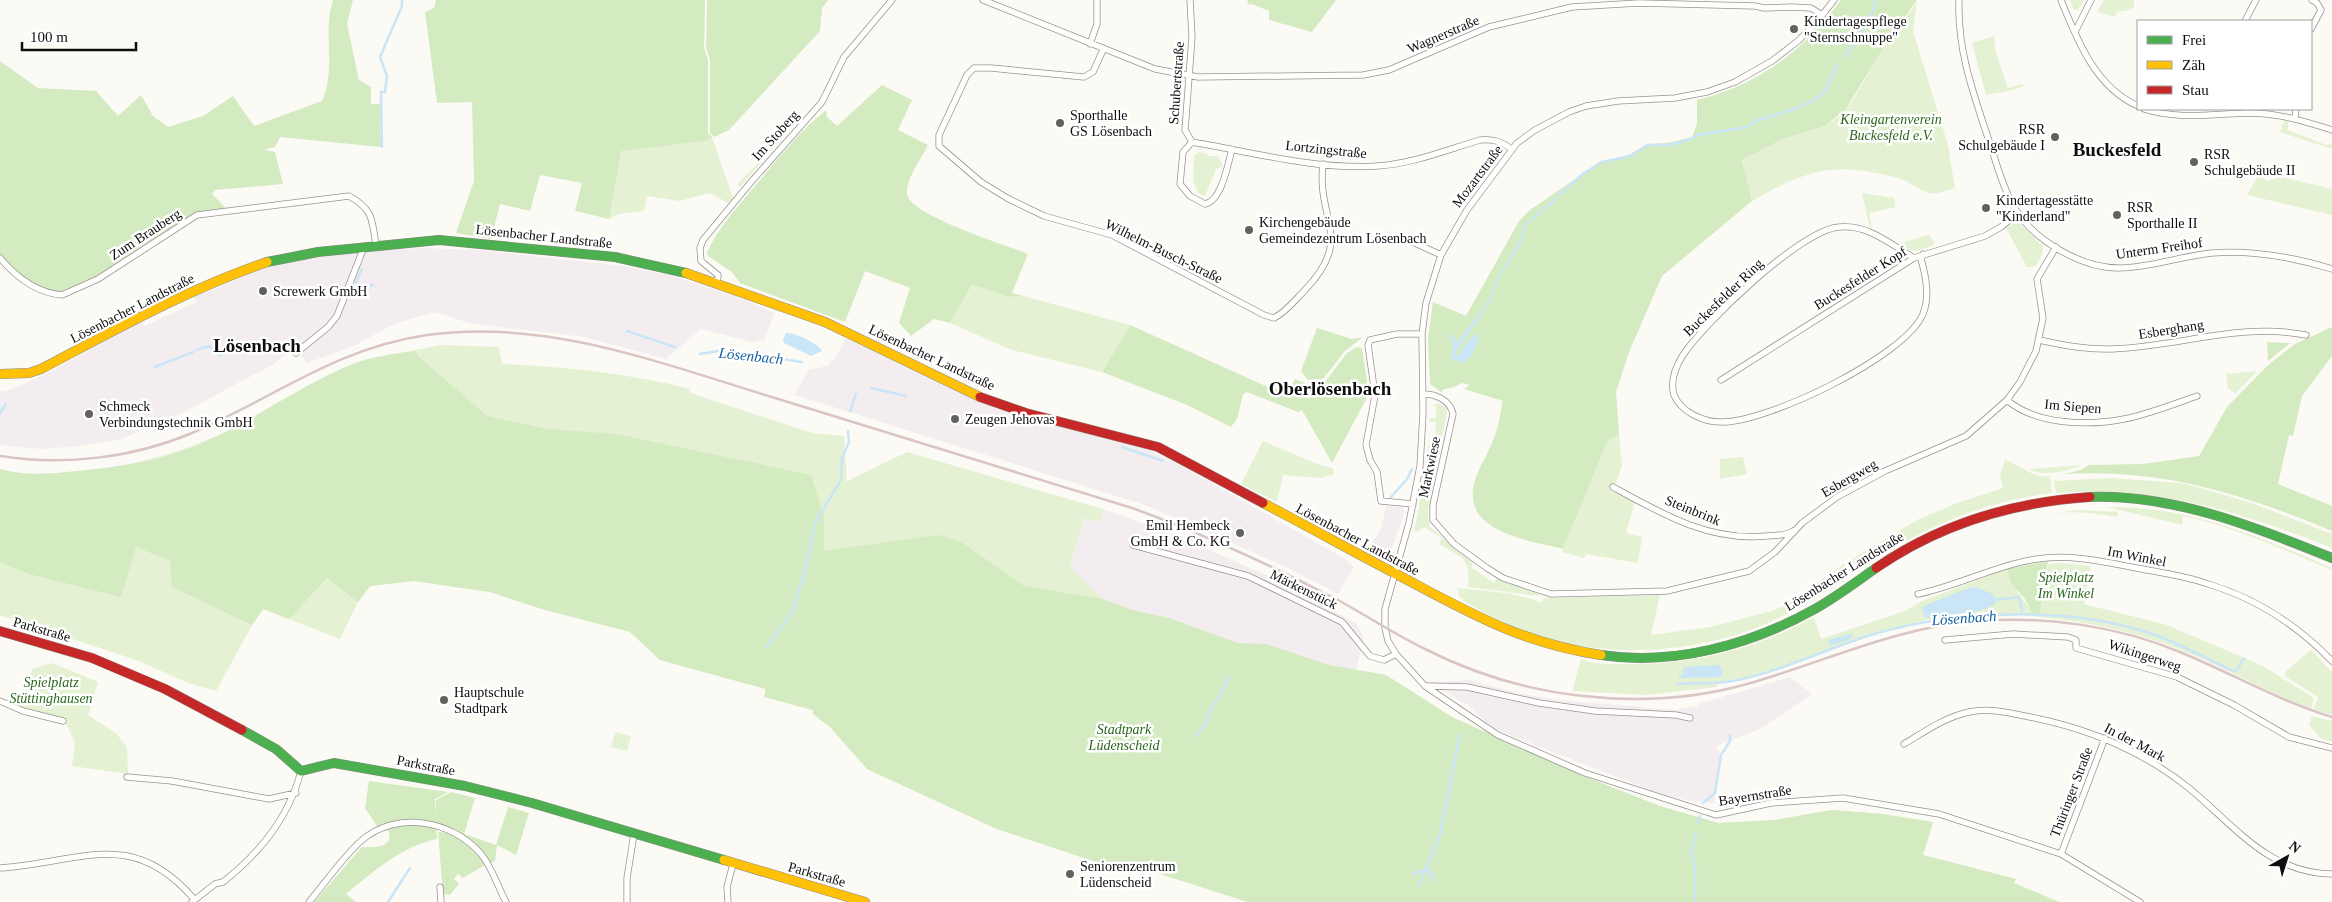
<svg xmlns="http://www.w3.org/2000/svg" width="2332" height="902" font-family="'Times New Roman',serif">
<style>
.industrial{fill:#f3edf0}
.green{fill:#e4f2d3}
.forest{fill:#d4eac1}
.water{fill:#c9e5f6}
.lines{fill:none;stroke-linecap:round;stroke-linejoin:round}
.stream{stroke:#c9e5f6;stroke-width:2.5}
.street-casing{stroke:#959492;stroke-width:7}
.fast-casing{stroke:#8c8b88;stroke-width:10}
.slow-casing{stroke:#8c8b88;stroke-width:10}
.jam-casing{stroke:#8c8b88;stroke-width:10}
.street{stroke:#fffefd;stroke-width:5.5}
.fast{stroke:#4caf50;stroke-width:9}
.slow{stroke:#ffc107;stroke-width:9}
.jam{stroke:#c62828;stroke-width:9}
.rail{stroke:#d8c5c4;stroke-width:2.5}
.poi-dot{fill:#61615e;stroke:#fff;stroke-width:2}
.labels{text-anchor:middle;stroke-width:5;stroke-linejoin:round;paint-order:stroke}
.poi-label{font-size:14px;fill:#0e0e0e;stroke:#fff;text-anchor:start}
.street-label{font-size:14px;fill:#0e0e0e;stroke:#fff}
.park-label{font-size:14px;font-style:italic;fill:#2a681d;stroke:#fff}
.water-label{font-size:15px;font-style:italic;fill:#1461a3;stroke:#fff}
.district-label{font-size:19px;font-weight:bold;fill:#0e0e0e;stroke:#fff}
</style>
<rect width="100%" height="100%" fill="#fcfaf4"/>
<path class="industrial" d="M423 248 479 250 624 266 673 276 745 300 774 313 765 339 753 342 701 329 666 359 584 337 469 323 435 312 394 324 354 346 307 363 295 348 272 365 184 412 122 439 80 446 41 449 0 445V390L5 392 46 374 142 321 145 326 196 302 194 296 211 291 263 267 357 251Z
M845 338 979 402 1025 417 1147 449 1176 463 1344 558 1354 567 1338 594 1286 567 1145 505 795 395 808 370 828 366 837 355Z
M1386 506 1402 507 1405 512 1391 550 1381 554 1369 548 1381 529Z
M1103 509 1175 535 1275 579 1356 623 1364 638 1356 671 1329 665 1266 644 1238 643 1169 618 1132 610 1103 599 1070 568 1084 518 1100 522Z
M1790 677 1812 694 1760 729 1716 746 1721 755 1714 803 1685 800 1653 791 1509 735 1488 724 1465 702V704L1428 680 1436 682 1469 680 1517 693 1559 700 1675 710 1698 706V704Z"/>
<path class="green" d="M705 0 704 48 708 60V133L712 137 733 198 728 203 710 193 679 201 647 196 644 211 619 214 609 219 622 141Z
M2070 0H2084L2078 10H2074Z
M2104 0H2134V7L2130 10 2117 12 2115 17 2097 12Z
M1917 2 1913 31 1948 145 1955 188C1948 190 1936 195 1929 193 1918 190 1909 181 1898 178 1834 161 1808 169 1752 201L1742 160 1783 139 1825 126 1841 115 1852 101 1886 44Z
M1994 36 1996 53 2008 88 2023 84V86L2013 90 1986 95 1972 43Z
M2284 121 2288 122V130L2326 145 2332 144V149L2280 132Z
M778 142 740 187 738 186 737 185Z
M1199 152 1207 154V156H1218L1223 166 1216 169 1205 196 1199 194 1193 181 1194 156Z
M2260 173 2266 181 2282 177 2332 189V215L2247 195Z
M1862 193 1894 198 1896 207 1869 213 1872 230 1870 228Z
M2017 221 2043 246V253L2035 267H2027L2006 228Z
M1929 235 1935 244C1921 250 1911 256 1900 243Z
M972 283 1008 297 1023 296 1130 325 1102 372 1012 350 950 323Z
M441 345 499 347 502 364C566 367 628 373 690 389V393L812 433 844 436 847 481 907 452 1103 509 1100 522 1084 518 1070 567 1103 599 1132 610 1169 618 1238 643 1266 644 1329 665 1386 675 1452 717 1583 776 1660 806 1718 823 1775 820 1831 810 1882 814 1933 822 1923 855 2016 879 2014 883 2059 902H1248L1129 864 1126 872 997 829 867 769 830 727 813 714V710L764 697 766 689 660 660 630 632 542 609 490 592 414 581 370 586 358 602 340 639 263 609 252 625 216 691 188 683 139 661 0 615V469C24 476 48 474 72 472 145 466 201 447 266 412 296 395 323 374 356 363 383 354 413 351 441 345Z
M2257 371 2235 394 2228 388 2226 374Z
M1437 403 1445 407 1447 412 1428 511 1430 527 1473 563 1471 567 1494 583 1497 578 1539 593 1538 596 1468 587C1471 558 1463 558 1439 544L1442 538 1424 527 1419 531H1414L1425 477 1428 445H1435L1436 422H1429L1430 418H1436V406H1432Z
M1619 434 1622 466 1613 490 1635 502 1626 533 1642 537 1638 563 1586 554 1584 558 1562 552 1607 441Z
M1263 441 1320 465 1333 468 1334 474 1320 478 1283 475 1277 502 1241 484Z
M1743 457 1747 474 1720 479V459Z
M2005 460C2023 466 2031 478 2050 476L2052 493C1988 501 1928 525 1874 560 1845 579 1818 599 1787 614 1701 658 1587 664 1499 620 1487 613 1470 607 1460 597 1456 592 1461 592 1456 588 1483 591 1519 592 1541 603L1544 598 1660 595 1651 635 1710 627 1775 610 1785 605 1847 562 1917 520 1957 503 2003 488 2000 476Z
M2082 465C2067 471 2043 478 2029 469Z
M2111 478 2181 483 2200 488 2252 503 2332 534V548C2236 511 2161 486 2056 493L2054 481Z
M2107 507C2188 506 2259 536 2332 568V570C2283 550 2235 527 2183 516L2182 525Z
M2080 510 2118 512 2117 517C2095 513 2075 511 2054 513Z
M2063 563 2091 566 2084 604 2167 625 2263 666 2314 698 2311 709C2265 691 2222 666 2176 648 2105 620 1992 604 1917 622 1850 639 1787 672 1719 684L1716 687 1647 695 1572 691 1581 659C1594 665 1612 664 1627 664 1694 665 1755 649 1814 617L1821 639 1905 611 1922 601 2007 569C2011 585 2026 606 2038 616L2048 564Z
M2311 650 2332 672V715L2314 709 2318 697 2285 676V672Z
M52 663 98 682 88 715 117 734 127 748 128 774 72 766 75 743 64 719 21 707 32 669Z
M2312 716 2332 721V742L2320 738 2309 725Z
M615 732 631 736 627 751 611 747Z"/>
<path class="forest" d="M333 0H353L347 24 359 80 371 87V104H380L381 147 280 137 275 147 264 150 275 152 283 184 215 190 212 194 227 209 196 213 127 259 97 277 61 294C30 284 23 279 0 254V61L38 88 96 91 118 116 141 95 153 116 168 127 203 116 233 96 254 126 322 101C337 68 322 33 333 0Z
M436 0H705L704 48 708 60V133L712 137 704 141 621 151 609 219 575 211 582 183 540 175 530 211 500 204 491 239 456 233 474 181 472 102 437 103 425 12 434 8Z
M707 0H828L822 8 820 31 729 130 714 137 710 133V59L706 48Z
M1247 0H1336L1312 32 1269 20V11L1252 4 1249 5Z
M1841 0H1917L1886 44 1845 110 1825 126 1783 139 1742 160 1752 201 1662 276 1629 352 1616 392 1619 434 1607 442 1563 549C1528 540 1459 532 1475 480 1480 465 1489 452 1494 438 1499 426 1500 413 1503 401L1464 389 1470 385 1462 383 1454 387 1442 390V393L1430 384 1428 340 1433 302 1466 316 1519 221 1530 210 1600 162 1629 155 1647 144 1668 143 1692 137 1697 124V100C1759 85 1804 50 1841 0Z
M882 85 912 100 898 130 928 145C922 158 906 178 907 194 909 215 1006 245 1028 254L1012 293 1023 296 1008 297 972 284 950 323 934 319 911 336 899 323 910 288 865 271 845 322 740 283 733 273 708 256 707 252C720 225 741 203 760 180 781 155 801 130 826 110L827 117 837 126Z
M1130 325 1270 388 1289 391 1295 379 1307 384 1325 382 1347 353 1357 347 1362 348 1369 394 1332 463 1302 410 1298 412 1247 392 1243 394 1237 419 1231 427 1187 405 1102 372Z
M2332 327V356L2302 396 2293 436 2289 435 2278 484 2332 506V531C2243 494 2162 468 2065 474L2080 470 2089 465 2143 464 2199 456 2227 407 2268 365 2295 344Z
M1317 328 1352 339 1363 337 1345 351 1323 379 1308 380 1301 371Z
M2267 342 2290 343 2268 361Z
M416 351 418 356 487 416 547 429 616 434 811 475 824 516V551L939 535 961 542 1024 586 1103 599 1132 610 1169 618 1238 643 1266 644 1329 665 1386 675 1452 717 1583 776 1660 806 1718 823 1775 820 1831 810 1882 814 1933 822 1923 855 2016 879 2014 883 2059 902H1248L1129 864 1126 872 997 829 867 769 830 727 813 714V710L764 697 766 689 660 660 630 632 542 609 490 592 414 581 370 586 358 602 327 578 289 619 263 609 252 625 172 587 170 561 136 547 121 597 29 574 0 562V469C25 476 50 474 76 471 111 468 147 463 180 452 242 430 293 388 353 364 373 356 396 354 416 351Z
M2048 561 2039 616 2033 615 2025 599 2011 583 2007 569Z
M369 781 448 792 435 799 436 814V800L451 792 475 798 464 834 496 845 508 807 529 813 516 855 497 845 495 861 491 863 470 840 441 824 436 825 437 839C402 846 374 871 346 894L356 902H314L362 847C374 847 392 849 389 832L381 824 377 826 365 808Z
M438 832C455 832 476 851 485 865L463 878 458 874 454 879 459 884 450 895 443 894Z"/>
<path class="water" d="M1560 191 1559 198 1527 224 1520 246 1498 280 1490 302 1454 355 1458 356 1474 334 1479 338 1473 354 1465 363 1452 359 1450 362 1453 344 1448 335 1451 334 1457 343 1488 302 1496 280 1518 245 1525 223 1557 197Z
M786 333C795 332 819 344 822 351L811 356 784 343 783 339Z
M1975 587 1991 593 1996 598 1995 604 1979 611 1925 618 1922 608 1924 606 1966 589Z
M1850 634 1853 635 1851 639 1829 646V640Z
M1720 665 1721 670H1723L1721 677 1679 678V675H1682L1684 667Z"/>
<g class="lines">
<path class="stream" d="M1867 24 1881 23
M1845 57C1855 37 1873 23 1875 0
M382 147 381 92H385L387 76 380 57 402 6V0
M1560 194 1584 173 1602 162 1630 156 1648 145H1668L1689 140 1698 135 1747 127 1755 121 1798 108 1814 100 1825 91 1838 64
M353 290 362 269
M353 290 373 285
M627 331 675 347
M197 350 209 346 219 355H221
M700 354 718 351 752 358 769 357 802 362
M155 367 193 352
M871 388 906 396
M850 411 856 394
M0 413 6 404
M1122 447 1163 461
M1391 497 1407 479 1412 469
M1996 600 2019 597 2022 611
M767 647 793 611 807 562 815 523 841 480 842 458 849 442 848 431
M1678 684C1698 682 1718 685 1738 680 1785 670 1828 648 1874 634 1958 609 2075 606 2158 636 2183 646 2209 659 2233 671L2237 670 2244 658
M1196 736 1206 724 1213 704 1217 701 1229 676
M1703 803 1715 793 1721 755 1730 741V735
M1698 823 1700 816
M1413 874 1428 869 1435 881
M1419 886 1440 835 1460 735
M388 902 410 868
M1695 902V868L1691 854 1696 833"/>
<defs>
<path id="street" d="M983 0 1155 69 1198 77 1363 75 1389 70 1489 27 1572 7 1639 3 1755 6 1764 8 1792 7 1811 8 1822 15
M1190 0 1192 37 1185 130 1192 142
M1834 0 1815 24 1798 41 1772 61 1735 82 1707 92 1675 98 1618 101 1586 106 1569 112 1535 130 1517 143 1467 210 1441 255 1426 303 1422 334 1423 413 1420 466 1409 523 1385 609V628L1388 641 1396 654 1425 686 1462 711 1498 735 1585 773 1716 815 1771 803 1843 798 1939 814 2061 854 2140 902
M1959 0C1957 52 1975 98 1991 147 1998 168 2003 188 2014 207 2033 240 2081 268 2119 268 2150 268 2181 256 2212 253 2254 250 2293 257 2332 269
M2061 0C2077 40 2096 88 2138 106
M2245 21 2256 0
M2311 29 2321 10 2317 3 2312 0
M2075 32 2091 0
M1090 44 1097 24V0
M1103 50 1093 72 1084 77 991 68H974L967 75 939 135V146L981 182 1007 198 1044 216 1112 235 1264 315 1274 318C1286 312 1295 300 1305 290 1355 238 1316 220 1323 164
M2144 109C2179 120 2212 114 2248 113 2278 113 2304 121 2332 130
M2295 118 2296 109
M1192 142C1251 152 1317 170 1377 166 1412 164 1446 150 1480 140 1493 139 1502 141 1512 150
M1192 142 1183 152 1180 184 1190 196 1205 204C1222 201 1228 163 1232 149
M1406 239 1441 255
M0 258C16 277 37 293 62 295L98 279 197 215 349 196C374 210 372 220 376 246
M1914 258C1890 244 1868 224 1839 227 1801 230 1705 322 1683 355 1676 366 1670 381 1674 395 1681 412 1703 422 1721 422 1766 423 1905 357 1923 314 1930 296 1926 277 1921 259L1923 254
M717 284 718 275 701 261 700 248 703 240 751 182 822 102 844 57 892 0
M2039 340C2063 345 2087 350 2112 349 2178 347 2240 322 2306 335
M296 353 328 327 337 316 364 247
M1721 380 1914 258 1985 236 2001 227 2018 213
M1423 394C1436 394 1450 400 1453 414L1433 505V520L1454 544 1487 568 1503 578 1551 594 1667 591 1749 571 1775 552 1802 523 1837 497 1885 471 1966 436 2007 400 2020 382 2036 351 2043 318 2037 279 2056 247
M2007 400C2036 425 2088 426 2124 419 2149 414 2174 404 2197 396
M1613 487C1662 514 1710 542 1767 536 1776 535 1786 536 1793 531
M1413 504 1381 501 1377 472 1370 460 1366 445 1375 395 1368 345 1370 340 1397 334H1422
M1133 545 1248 576 1342 622 1370 656 1384 660 1396 654
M1918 594C1958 586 1996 565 2037 559 2069 554 2100 561 2131 567 2156 572 2183 575 2208 584 2255 598 2298 626 2332 661
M1945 640 2013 634 2068 637 2076 640V648L2177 677 2234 705 2289 737 2332 748
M1427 686 1467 687 1539 703 1595 711 1676 715 1690 718
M0 701 23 711 63 721
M1904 744C1924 732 1945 717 1969 712 1987 708 2006 712 2025 716 2084 727 2142 750 2190 789 2235 826 2268 873 2332 874
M127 777 172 781 269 799 296 793
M2061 854 2105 738
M0 868C80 863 131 826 194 899
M440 887 441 902
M192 902 215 884 223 882C260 853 289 818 301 771
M309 902C326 882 342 858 361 841 396 810 452 820 481 854 492 867 498 887 506 902
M627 902V878L634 834
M728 902 727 887 733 864"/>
<path id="fast" d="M267 262 318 252 439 240 615 257 686 273
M2090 497C2173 494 2256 527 2332 558
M1601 655C1673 666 1750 645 1813 610 1835 598 1856 582 1876 568
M242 730 276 749 301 771 334 763 465 786 532 803 724 860"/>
<path id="slow" d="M686 273 825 322 980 397
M0 374 29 373 41 369C115 330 188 289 267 262
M1263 503C1309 527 1354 552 1400 576 1470 613 1521 643 1601 655
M724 860 865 902"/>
<path id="jam" d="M980 397 1026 413 1158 447 1263 503
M1876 568C1940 524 2014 502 2090 497
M0 631 92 658 165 689 242 730"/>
</defs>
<use href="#street" class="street-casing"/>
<use href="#fast" class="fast-casing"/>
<use href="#slow" class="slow-casing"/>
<use href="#jam" class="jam-casing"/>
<use href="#street" class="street"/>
<use href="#fast" class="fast"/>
<use href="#slow" class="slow"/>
<use href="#jam" class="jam"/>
<path class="rail" d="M0 456C64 466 133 458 192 433 274 398 336 348 427 335 547 318 662 364 775 398 894 434 1013 471 1132 508 1202 533 1270 565 1336 599 1366 615 1394 634 1425 649 1474 674 1528 690 1583 696 1637 702 1694 699 1747 684 1825 662 1898 626 1980 621 2047 616 2117 626 2180 652 2231 673 2279 701 2332 717"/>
</g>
<g class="poi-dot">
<circle cx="1794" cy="29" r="5"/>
<circle cx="1060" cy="123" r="5"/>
<circle cx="2055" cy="137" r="5"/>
<circle cx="2194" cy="162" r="5"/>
<circle cx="1986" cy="208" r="5"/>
<circle cx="2117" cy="215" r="5"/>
<circle cx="1249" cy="230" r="5"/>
<circle cx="263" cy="291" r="5"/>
<circle cx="89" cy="414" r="5"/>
<circle cx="955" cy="419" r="5"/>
<circle cx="1240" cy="533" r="5"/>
<circle cx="444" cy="700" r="5"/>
<circle cx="1070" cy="874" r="5"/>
</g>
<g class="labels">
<g class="poi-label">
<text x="1804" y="26">Kindertagespflege<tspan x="1804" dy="16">"Sternschnuppe"</tspan></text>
<text x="1070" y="120">Sporthalle<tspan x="1070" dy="16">GS Lösenbach</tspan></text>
<text x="2045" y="134" text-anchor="end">RSR<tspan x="2045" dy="16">Schulgebäude I</tspan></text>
<text x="2204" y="159">RSR<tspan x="2204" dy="16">Schulgebäude II</tspan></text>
<text x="1996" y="205">Kindertagesstätte<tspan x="1996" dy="16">"Kinderland"</tspan></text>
<text x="2127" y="212">RSR<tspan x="2127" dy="16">Sporthalle II</tspan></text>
<text x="1259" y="227">Kirchengebäude<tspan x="1259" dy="16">Gemeindezentrum Lösenbach</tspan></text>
<text x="273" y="296">Screwerk GmbH</text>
<text x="99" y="411">Schmeck<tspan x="99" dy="16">Verbindungstechnik GmbH</tspan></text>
<text x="965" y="424">Zeugen Jehovas</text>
<text x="1230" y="530" text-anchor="end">Emil Hembeck<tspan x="1230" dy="16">GmbH &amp; Co. KG</tspan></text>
<text x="454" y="697">Hauptschule<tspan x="454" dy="16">Stadtpark</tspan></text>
<text x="1080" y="871">Seniorenzentrum<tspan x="1080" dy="16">Lüdenscheid</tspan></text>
</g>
<g class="street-label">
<text transform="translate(1443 34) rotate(-23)" y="5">Wagnerstraße</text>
<text transform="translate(1176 83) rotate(-86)" y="5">Schubertstraße</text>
<text transform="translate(775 135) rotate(-48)" y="5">Im Stoberg</text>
<text transform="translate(1326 149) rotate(6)" y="5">Lortzingstraße</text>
<text transform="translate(1477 176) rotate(-53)" y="5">Mozartstraße</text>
<text transform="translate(145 234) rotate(-33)" y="5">Zum Brauberg</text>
<text transform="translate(544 236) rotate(6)" y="5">Lösenbacher Landstraße</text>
<text transform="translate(2159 248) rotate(-8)" y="5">Unterm Freihof</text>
<text transform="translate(1164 251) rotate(26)" y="5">Wilhelm-Busch-Straße</text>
<text transform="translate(1860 278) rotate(-32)" y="5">Buckesfelder Kopf</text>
<text transform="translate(1723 297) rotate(-44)" y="5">Buckesfelder Ring</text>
<text transform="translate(132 308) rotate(-27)" y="5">Lösenbacher Landstraße</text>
<text transform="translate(2171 329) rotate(-9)" y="5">Esberghang</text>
<text transform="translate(932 357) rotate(25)" y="5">Lösenbacher Landstraße</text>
<text transform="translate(2073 406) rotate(5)" y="5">Im Siepen</text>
<text transform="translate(1429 467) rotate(-78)" y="5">Markwiese</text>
<text transform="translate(1849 478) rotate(-30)" y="5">Esbergweg</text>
<text transform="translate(1693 510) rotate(22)" y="5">Steinbrink</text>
<text transform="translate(1358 539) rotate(28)" y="5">Lösenbacher Landstraße</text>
<text transform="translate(2137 556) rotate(11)" y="5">Im Winkel</text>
<text transform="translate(1844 571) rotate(-32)" y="5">Lösenbacher Landstraße</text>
<text transform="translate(1304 589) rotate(26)" y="5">Märkenstück</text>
<text transform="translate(42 629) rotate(16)" y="5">Parkstraße</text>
<text transform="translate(2145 655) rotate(18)" y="5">Wikingerweg</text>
<text transform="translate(2135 742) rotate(28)" y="5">In der Mark</text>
<text transform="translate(426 765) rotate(11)" y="5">Parkstraße</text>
<text transform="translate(2071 792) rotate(-69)" y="5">Thüringer Straße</text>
<text transform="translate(1755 795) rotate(-9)" y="5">Bayernstraße</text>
<text transform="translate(817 874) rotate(16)" y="5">Parkstraße</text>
</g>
<g class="park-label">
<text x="1891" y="124">Kleingartenverein<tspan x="1891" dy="16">Buckesfeld e.V.</tspan></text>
<text x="2066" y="582">Spielplatz<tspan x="2066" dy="16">Im Winkel</tspan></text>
<text x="51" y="687">Spielplatz<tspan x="51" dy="16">Stüttinghausen</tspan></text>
<text x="1124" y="734">Stadtpark<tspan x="1124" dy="16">Lüdenscheid</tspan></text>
</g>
<g class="water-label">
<text transform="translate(751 356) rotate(6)" y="5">Lösenbach</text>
<text transform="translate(1964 618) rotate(-4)" y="5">Lösenbach</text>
</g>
<g class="district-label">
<text x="2117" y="156">Buckesfeld</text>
<text x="257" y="352">Lösenbach</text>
<text x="1330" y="395">Oberlösenbach</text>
</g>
</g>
<rect x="2137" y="20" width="175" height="90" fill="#ffffff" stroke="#9f9f9f"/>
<rect x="2147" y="36" width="25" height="8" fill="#4caf50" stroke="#9f9f9f"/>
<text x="2182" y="45" font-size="15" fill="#0e0e0e">Frei</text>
<rect x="2147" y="61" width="25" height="8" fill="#ffc107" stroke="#9f9f9f"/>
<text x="2182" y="70" font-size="15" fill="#0e0e0e">Zäh</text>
<rect x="2147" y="86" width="25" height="8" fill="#c62828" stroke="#9f9f9f"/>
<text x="2182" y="95" font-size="15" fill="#0e0e0e">Stau</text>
<g transform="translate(2287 857) rotate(39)" stroke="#ffffff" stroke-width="4" paint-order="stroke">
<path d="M0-4L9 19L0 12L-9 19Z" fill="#0e0e0e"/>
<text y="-8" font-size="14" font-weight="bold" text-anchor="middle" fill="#0e0e0e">N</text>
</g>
<path d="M22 42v8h114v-8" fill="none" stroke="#0e0e0e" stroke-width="2.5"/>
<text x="30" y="42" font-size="15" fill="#0e0e0e" stroke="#ffffff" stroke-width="4" paint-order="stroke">100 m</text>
</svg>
